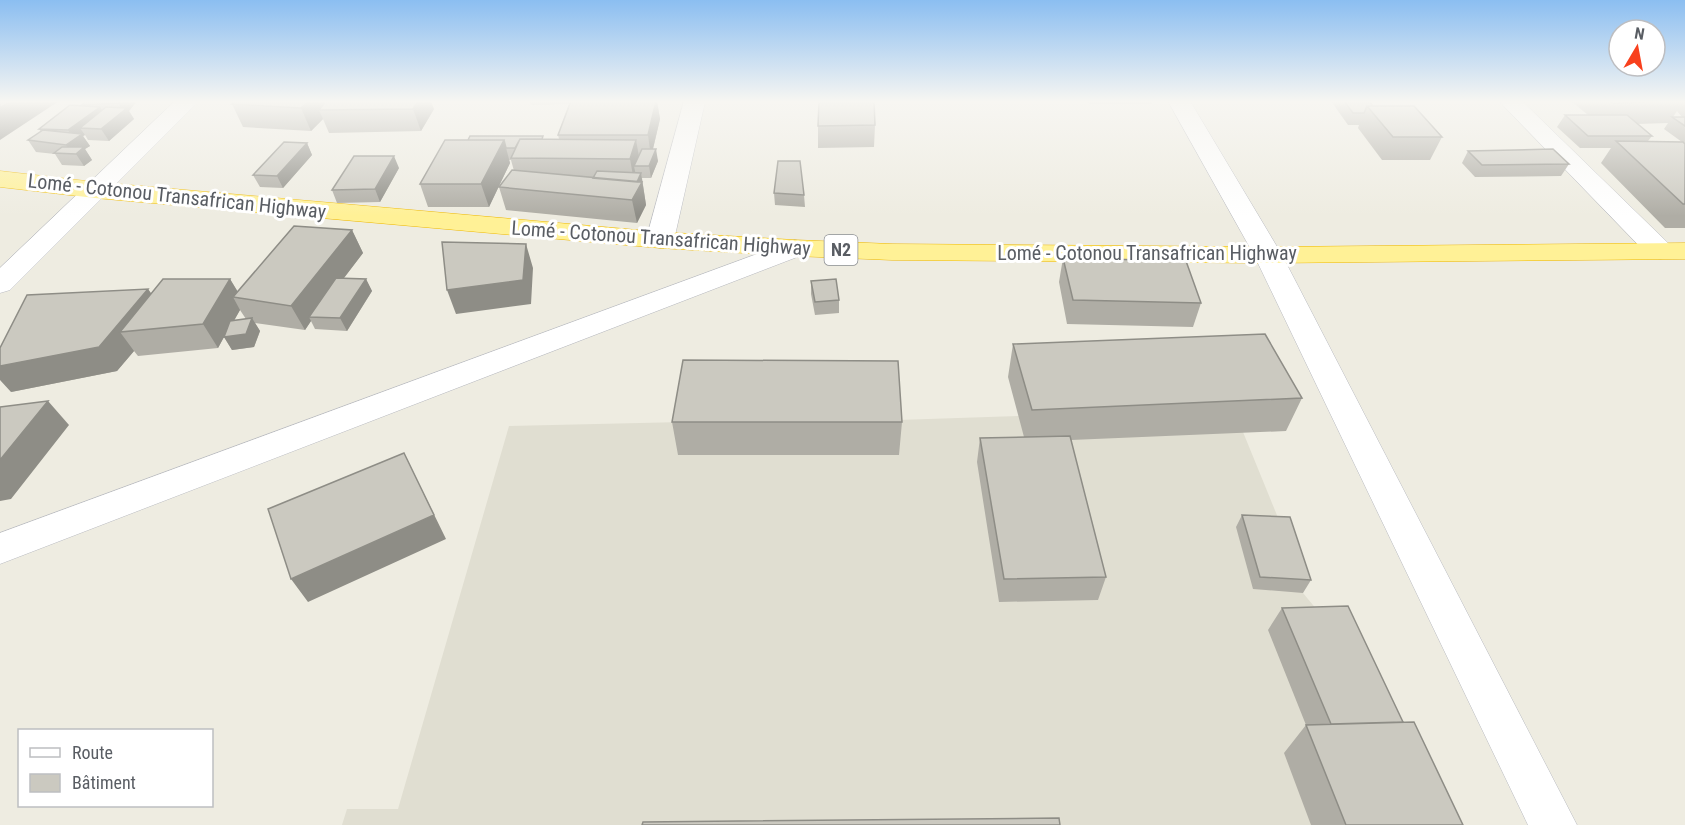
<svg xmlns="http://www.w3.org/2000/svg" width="1685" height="825" font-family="'Roboto Condensed',sans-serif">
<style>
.education{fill:#e0ded1}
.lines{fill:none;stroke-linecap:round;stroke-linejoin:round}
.minor-casing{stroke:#b9bbc1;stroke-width:1}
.trunk-casing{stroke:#efb800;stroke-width:1}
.minor{fill:#fff;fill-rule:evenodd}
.trunk{fill:#fff196;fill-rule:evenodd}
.wall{fill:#afada5;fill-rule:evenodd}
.shaded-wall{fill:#8e8d86}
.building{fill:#cbc9c0;stroke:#8e8d86;stroke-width:1.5}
.labels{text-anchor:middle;stroke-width:6;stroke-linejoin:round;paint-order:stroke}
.shield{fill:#fff;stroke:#8b8e92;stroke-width:1.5}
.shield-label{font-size:18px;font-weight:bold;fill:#595d63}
.street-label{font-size:20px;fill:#595d63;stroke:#fff}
</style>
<rect width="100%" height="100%" fill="#eeece1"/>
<path class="education" d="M1019 416 1243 432 1283 530 1303 593 1332 628 1420 825H342L347 809H398L509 426 683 422 679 455H899L898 420Z"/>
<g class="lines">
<defs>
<path id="minor" d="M175 101H199L10 290 0 293V268Z
M684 101 705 102 674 240 670 246 660 248 650 246 646 240Z
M1168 101H1190L1282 255 1577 825H1528L1254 255Z
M1499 101H1522L1670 245 1674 251 1670 257 1660 259 1650 257Z
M795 240 805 242 809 248 805 254 0 564V533Z"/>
<path id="trunk" d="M0 171 95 182 660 232 795 240 892 244 1268 247 1685 243V259L1268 263 892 260 795 256 660 248 95 198 0 187Z"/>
</defs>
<use href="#minor" class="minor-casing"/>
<use href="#trunk" class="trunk-casing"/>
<use href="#minor" class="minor"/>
<use href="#trunk" class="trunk"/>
</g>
<path class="wall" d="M137 101 129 111 134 119 109 141 88 140 85 135 83 136 90 146 85 149 92 160 84 166 62 165 55 154 36 152 28 140 41 132 39 129 83 106 82 105Z
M236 101H326L434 109 421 131 329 133 323 119 311 131 243 127 232 104Z
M530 101H657L660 119 653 149 658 161 651 178H642L646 205 637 223 506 210 499 187 514 171 511 160H509L510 163 489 207H428L420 184 445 140 559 139 558 135 569 104 531 105Z
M1087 101H1152L1151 104H1089Z
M1331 101H1369L1373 106 1442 137 1430 160H1382L1358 128 1359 125H1348Z
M1571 101H1685V228H1665L1601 163 1611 148H1580L1557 127 1565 115H1588ZM1677 111 1682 117H1673ZM1668 123 1664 129 1682 142 1648 141 1652 136 1637 124Z
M875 125 874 147 818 148V126Z
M307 143 312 155 283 188 260 187 253 175Z
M1468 151 1569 164 1561 176 1475 177 1462 163Z
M399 168 380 202 337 203 332 190Z
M774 193 804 195 805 207 775 205Z
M352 230 363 253 344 278 366 279 372 291 347 331 315 329 311 321 305 330 255 323 260 331 254 347 232 350 224 337 218 348 138 356 134 351 117 371 11 392 148 289 151 293 230 279 238 292ZM240 310 246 319 234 320Z
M1063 258 1201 303 1193 327 1067 324 1059 282Z
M811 281 839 300V313L815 315 811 294Z
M1013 344 1302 398 1286 431 1071 440 1106 577 1098 600 999 602 977 462 980 438 1024 437 1008 377Z
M672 422H902L899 455H678Z
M1242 515 1311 580 1303 593 1253 589 1236 527Z
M1282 608 1403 722 1463 825H1311L1284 753 1306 725 1268 630Z"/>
<path class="shaded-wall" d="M11 101H59L0 140V108Z
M120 101H137L129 111 134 119 109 141 101 129 123 111 118 103Z
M309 101H325L330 110H319L323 119 311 131 301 108Z
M418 101H431L434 109 421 131 413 109Z
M656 101H657L660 119 651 157 648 135Z
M100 107 107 119 80 128 85 135 83 136 90 146 85 149 92 160 84 166 76 154H72L66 145 74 139 68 130Z
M504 140 510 163 489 207 481 184Z
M636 140 640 162 634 166 636 176 634 181 630 159Z
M307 143 312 155 283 188 277 176Z
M656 149 658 161 651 178 649 166Z
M394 156 399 168 380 202 375 189Z
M641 173 646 205 637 223 632 200 634 188Z
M352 230 363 253 314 317H309L311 321 305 330 291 306Z
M526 244 533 268 531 304 456 314 447 290Z
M230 279 242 299 233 297 240 310 225 337 252 318 260 331 254 347 232 350 224 337 218 348 203 324Z
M366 279 372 291 347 331 340 318Z
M148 289 164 313 120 332 134 351 117 371 11 392 0 380V366Z
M48 401 69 425 11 499 0 501V460Z
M404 453 446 539 308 602 291 579Z"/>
<path class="building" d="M0 101H11L0 108Z
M86 101H120L118 103 82 105Z
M236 101H309L301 108 232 104Z
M326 101H418L413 109 319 110Z
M571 101H656L648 135H558Z
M819 101H874L875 125 818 126Z
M1344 101H1369L1373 106H1367L1364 113H1353Z
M1610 101H1684L1613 103Z
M70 105 100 107 68 130 39 129Z
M1367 106H1414L1442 137H1393Z
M106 107 127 108 101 129 80 128Z
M1565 115H1627L1652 136H1588Z
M1672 117H1685V126Z
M43 130 82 134 66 145 28 140Z
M470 136H543L542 139H520L515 148H506L504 140H468Z
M520 139 636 140 630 159 511 158Z
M445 140H504L481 184H420Z
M1616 141 1683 142 1685 144V204H1683Z
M284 142 307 143 277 176 253 175Z
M62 147H84L76 154 54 153Z
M642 149H656L649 166H634Z
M1553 149 1569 164 1482 165 1468 151Z
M354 156H394L375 189 332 190Z
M778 161H800L804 195 774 193Z
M512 170 642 182 632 200 499 187Z
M597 171 641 173 637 182 593 178Z
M294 226 352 230 291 306 233 297Z
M442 242 526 244 523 280 447 290Z
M1063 258 1186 261 1201 303 1073 300Z
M336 278 366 279 340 318 309 317Z
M163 279H230L203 324 120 332Z
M836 279 839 300 815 302 811 281Z
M148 289 99 347 0 366V348L27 295Z
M252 318 246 334 224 337 230 321Z
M1265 334 1302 398 1032 410 1013 344Z
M683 360 898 361 902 422H672Z
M48 401 0 460V407Z
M1070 436 1106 577 1004 579 980 438Z
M404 453 434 515 291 579 268 509Z
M1242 515 1290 517 1311 580 1260 577Z
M1348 606 1403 722 1331 724 1282 608Z
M1414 722 1463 825H1346L1306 725Z
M1059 818 1060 825H642L643 822Z"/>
<linearGradient id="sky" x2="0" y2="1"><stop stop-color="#8bbef1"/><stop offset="0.47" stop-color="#f7f6f2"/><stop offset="1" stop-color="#f7f6f2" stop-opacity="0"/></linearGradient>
<rect width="1685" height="216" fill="url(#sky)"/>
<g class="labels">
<rect class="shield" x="824.5" y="235" width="33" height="30" rx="4.5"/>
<g class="shield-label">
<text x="841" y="256">N2</text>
</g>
<g class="street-label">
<text transform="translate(177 196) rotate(6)" y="7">Lomé - Cotonou Transafrican Highway</text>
<text transform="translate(661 238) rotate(4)" y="7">Lomé - Cotonou Transafrican Highway</text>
<text x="1147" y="260">Lomé - Cotonou Transafrican Highway</text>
</g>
</g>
<rect x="18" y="729" width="195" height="78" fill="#ffffff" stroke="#bdbec1" stroke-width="1.5"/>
<rect x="30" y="748" width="30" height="9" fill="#ffffff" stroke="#bdbec1" stroke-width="1.5"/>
<text x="72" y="759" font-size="18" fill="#595d63">Route</text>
<rect x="30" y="774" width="30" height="18" fill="#cbc9c0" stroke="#bdbec1" stroke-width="1.5"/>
<text x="72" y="789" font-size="18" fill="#595d63">Bâtiment</text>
<g transform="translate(1637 48) rotate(10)"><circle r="28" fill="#ffffff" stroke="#bdbec1" stroke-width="1.5"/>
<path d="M0-4.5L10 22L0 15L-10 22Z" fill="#f8401d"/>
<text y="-9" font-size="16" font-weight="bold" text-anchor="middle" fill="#595d63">N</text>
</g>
</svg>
